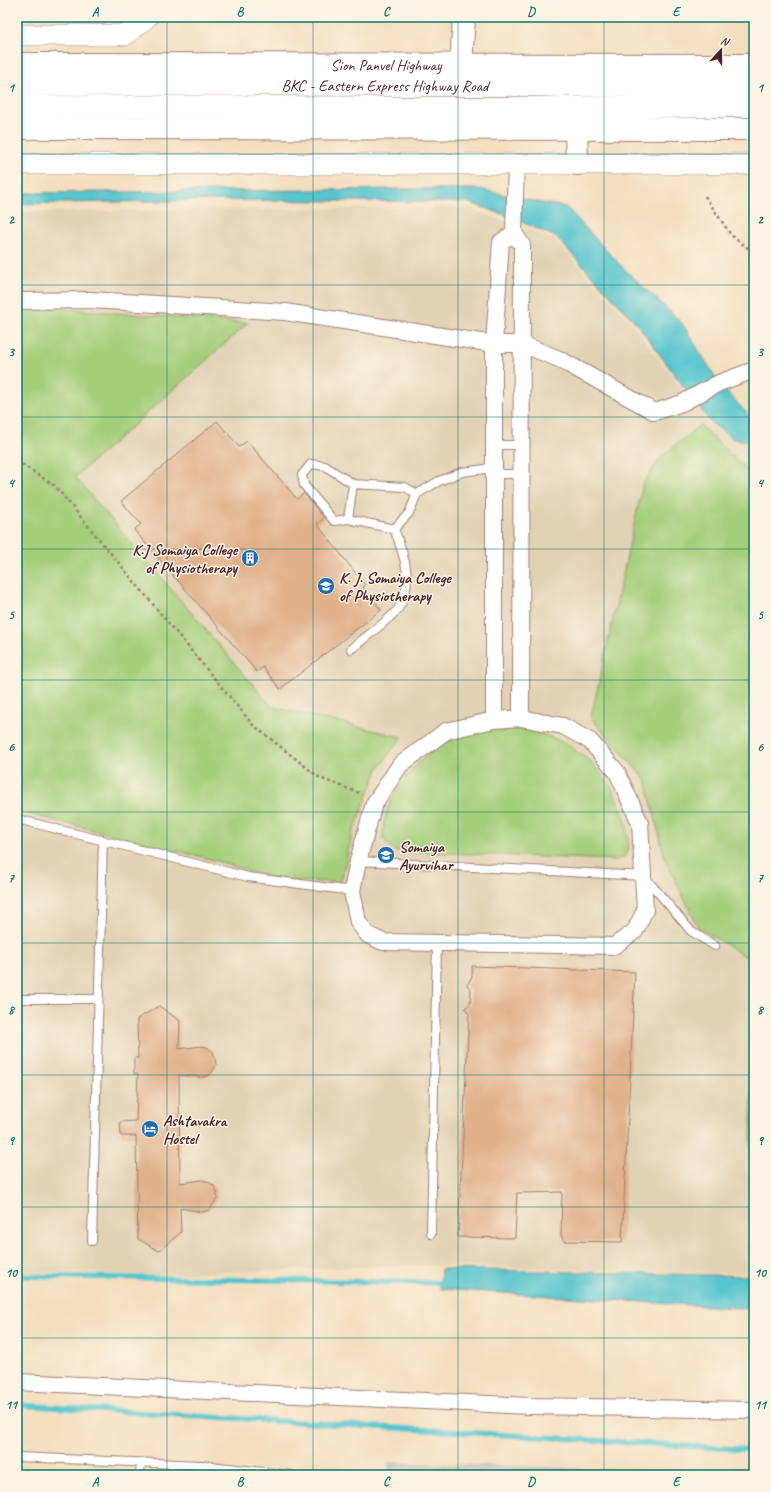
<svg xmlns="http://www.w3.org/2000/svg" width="771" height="1492" font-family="Caveat,sans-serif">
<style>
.built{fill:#e2d2b4}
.industrial{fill:#c9c3b8}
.green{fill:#a4ce7a;stroke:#777652}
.water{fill:#58c5cd;stroke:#51727c}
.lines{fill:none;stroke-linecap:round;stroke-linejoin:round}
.stream{stroke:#58c5cd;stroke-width:5.5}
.building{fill:#e0b18b}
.service-casing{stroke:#9e7f76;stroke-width:10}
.minor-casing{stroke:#9e7f76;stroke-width:18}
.tertiary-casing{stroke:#9e7f76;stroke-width:22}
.secondary-casing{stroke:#9e7f76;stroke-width:24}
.trunk-casing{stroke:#9e7f76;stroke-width:24}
.path{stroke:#9e7f76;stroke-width:2.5;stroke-dasharray:3 3;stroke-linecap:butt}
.service{stroke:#fff;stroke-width:8}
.minor{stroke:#fff;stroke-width:16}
.tertiary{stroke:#fff;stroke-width:21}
.secondary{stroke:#fff;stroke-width:22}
.trunk{stroke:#fff;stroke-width:22}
.grid{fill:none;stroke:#0f766e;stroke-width:1;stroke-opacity:0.55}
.labels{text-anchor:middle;stroke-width:3;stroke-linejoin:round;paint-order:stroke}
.street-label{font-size:16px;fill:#4a1f2b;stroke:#fcf5e5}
.poi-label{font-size:16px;font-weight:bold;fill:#4a1f2b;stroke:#fcf5e5;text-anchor:start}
.neatline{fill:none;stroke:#0f766e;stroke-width:1.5}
.grid-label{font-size:13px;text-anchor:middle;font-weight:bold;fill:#0f766e}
</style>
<rect width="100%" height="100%" fill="#fcf5e5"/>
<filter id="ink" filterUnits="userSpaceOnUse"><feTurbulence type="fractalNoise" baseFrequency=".025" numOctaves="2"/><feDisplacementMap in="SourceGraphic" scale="8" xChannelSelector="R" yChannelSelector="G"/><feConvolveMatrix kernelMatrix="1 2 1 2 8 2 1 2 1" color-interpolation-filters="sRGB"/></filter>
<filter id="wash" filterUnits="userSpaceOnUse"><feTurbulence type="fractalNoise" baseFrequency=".012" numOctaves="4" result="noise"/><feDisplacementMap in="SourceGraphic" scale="16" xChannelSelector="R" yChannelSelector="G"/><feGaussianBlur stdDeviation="0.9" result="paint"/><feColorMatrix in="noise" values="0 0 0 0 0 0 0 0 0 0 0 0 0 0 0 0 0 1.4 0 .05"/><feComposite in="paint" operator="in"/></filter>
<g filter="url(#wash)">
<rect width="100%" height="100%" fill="#f3dfc0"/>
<path class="built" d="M466 207 554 239 633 325 707 422 732 442 754 444V1274L412 1265 157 1275 17 1271V212Z"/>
<path class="industrial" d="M388 1462 754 1474V1475H388Z"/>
<path class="green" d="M17 305 248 323 75 477 272 707 402 737 378 769 352 835 341 882 278 881 218 861 17 811Z
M700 425 754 477V1257H750L752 961 698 927 665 859 646 780 591 718 643 484 660 458Z
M501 727 534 731 564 742 591 762 612 788 625 818 629 845 628 852 623 858 615 860 395 851 383 839C382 790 424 748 468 733 478 730 490 729 501 727Z"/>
<path class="water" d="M409 189H479L532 201 566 207 620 265 682 323 719 383 752 419H754V442L733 439 710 422 637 324 556 237 508 216 467 202 211 200 17 204V193Z
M441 1269 754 1276V1309L440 1289Z"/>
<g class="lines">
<path class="stream" d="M17 1276 447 1283
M17 1405 754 1450"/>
</g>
<g id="blocks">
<path class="building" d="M217 421 239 447 247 441 297 499 304 493 324 518 317 524 365 585 363 587 381 610 280 689 263 667 257 672 134 530 141 524 121 501Z
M472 966 635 972 622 1242 564 1241 561 1235 562 1192 517 1193 515 1238 458 1237 469 1014 465 1008 470 1004 471 990 467 985 472 977Z
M159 1006 180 1021 179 1049 201 1046 207 1047 213 1052 215 1058 216 1065 213 1071 208 1076 201 1077 179 1075 180 1183 202 1180 209 1182 214 1186 217 1192V1199L209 1210 202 1212 180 1208 181 1232 159 1251 138 1239 136 1136H121L120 1122 136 1121 138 1074H134V1058H138L137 1019Z"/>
</g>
</g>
<g filter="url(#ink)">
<use href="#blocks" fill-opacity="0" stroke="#9e7f76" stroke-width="1"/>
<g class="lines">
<defs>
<path id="service" d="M494 445H521
M494 474H521
M353 484 325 466 311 464 302 475 304 485 334 521 348 519 394 529 409 513 417 494 439 481 462 472 485 469 494 465
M348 519 353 484 405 487 417 494
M351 649C362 640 390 619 398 609 415 584 404 554 394 529
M17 819 248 877 352 891
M358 861 644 876 691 931 715 946
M17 999H98
M431 1234 437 943
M92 1241 103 840
M17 1457 201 1465 292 1475
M140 1475 141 1462
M200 1475 201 1465"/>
<path id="minor" d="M516 163 514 233 522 245 521 718
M17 301 91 300 285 312 494 344H522L559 359 655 412 682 403 719 383 754 370
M521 718 563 726 590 741 617 772 640 823 645 910 635 931 614 946 383 942 368 935 358 922 352 891 358 861 374 804 400 765 446 731 494 720Z
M494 720V344L501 242 514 233
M17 1382 530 1406 754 1410"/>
<path id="tertiary" d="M17 35H125L147 17
M17 164H754"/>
<g id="secondary">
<path id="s1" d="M17 83 25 84 754 86"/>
<path d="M17 106 528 108 754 106"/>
</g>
<g id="trunk">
<path id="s2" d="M17 64 754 65"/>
<path d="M461 65 464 17"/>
<path d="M17 128 754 129"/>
<path d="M576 129 577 164"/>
</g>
</defs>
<use href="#service" class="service-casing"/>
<use href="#minor" class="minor-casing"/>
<use href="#tertiary" class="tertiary-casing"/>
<use href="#secondary" class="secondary-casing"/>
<use href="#trunk" class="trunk-casing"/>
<path class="path" d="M705 196 731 235 754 253
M17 461 55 486 253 725 320 778 362 794"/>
<use href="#service" class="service"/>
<use href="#minor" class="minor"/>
<use href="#tertiary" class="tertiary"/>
<use href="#secondary" class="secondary"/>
<use href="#trunk" class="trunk"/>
</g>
</g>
<path class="grid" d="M167 17V1475M313 17V1475M458 17V1475M604 17V1475M17 154H754M17 285H754M17 417H754M17 549H754M17 680H754M17 812H754M17 943H754M17 1075H754M17 1207H754M17 1338H754"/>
<defs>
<symbol id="building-disc" viewBox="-11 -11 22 22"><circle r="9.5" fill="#1f6fb2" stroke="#fcf5e5"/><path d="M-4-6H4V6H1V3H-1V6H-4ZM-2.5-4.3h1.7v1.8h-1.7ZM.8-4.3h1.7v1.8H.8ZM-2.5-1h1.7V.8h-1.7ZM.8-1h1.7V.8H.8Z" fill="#fff"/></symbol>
<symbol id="university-disc" viewBox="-11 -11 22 22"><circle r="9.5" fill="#1f6fb2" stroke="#fcf5e5"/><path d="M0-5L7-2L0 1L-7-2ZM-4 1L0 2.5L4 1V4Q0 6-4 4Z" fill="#fff"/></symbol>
<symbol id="hotel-disc" viewBox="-11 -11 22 22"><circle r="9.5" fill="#1f6fb2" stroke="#fcf5e5"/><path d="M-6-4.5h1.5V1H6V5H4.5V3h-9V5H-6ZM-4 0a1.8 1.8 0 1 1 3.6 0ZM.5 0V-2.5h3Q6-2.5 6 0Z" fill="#fff"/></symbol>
</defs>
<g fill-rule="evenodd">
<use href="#building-disc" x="240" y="548" width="20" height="20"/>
<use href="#university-disc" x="316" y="576" width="20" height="20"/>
<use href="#university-disc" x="376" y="845" width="20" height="20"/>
<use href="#hotel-disc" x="140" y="1119" width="20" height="20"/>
</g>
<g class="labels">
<g class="street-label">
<text dy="6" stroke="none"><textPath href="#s2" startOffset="369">Sion Panvel Highway</textPath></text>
<text dy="6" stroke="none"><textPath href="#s1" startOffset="368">BKC - Eastern Express Highway Road</textPath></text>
</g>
<g class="poi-label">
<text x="237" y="555" text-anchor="end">K.J Somaiya College<tspan x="237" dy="18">of Physiotherapy</tspan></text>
<text x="339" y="583">K. J. Somaiya College<tspan x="339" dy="18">of Physiotherapy</tspan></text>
<text x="399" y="852">Somaiya<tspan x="399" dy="18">Ayurvihar</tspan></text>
<text x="163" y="1126">Ashtavakra<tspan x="163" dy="18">Hostel</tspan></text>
</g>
</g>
<rect width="771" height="1492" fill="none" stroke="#fcf5e5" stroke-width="44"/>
<g transform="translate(721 50) rotate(21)" stroke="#fcf5e5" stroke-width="3" paint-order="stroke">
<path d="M0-3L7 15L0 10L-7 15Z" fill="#4a1f2b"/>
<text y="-6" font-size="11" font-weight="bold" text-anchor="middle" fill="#4a1f2b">N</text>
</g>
<rect x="22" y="22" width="727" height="1448" class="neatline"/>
<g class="grid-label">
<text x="95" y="16">A</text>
<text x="240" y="16">B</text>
<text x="386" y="16">C</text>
<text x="531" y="16">D</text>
<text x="676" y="16">E</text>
<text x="11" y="92">1</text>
<text x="760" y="92">1</text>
<text x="11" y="224">2</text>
<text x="760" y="224">2</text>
<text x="11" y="356">3</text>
<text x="760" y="356">3</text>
<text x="11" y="487">4</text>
<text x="760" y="487">4</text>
<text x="11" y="619">5</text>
<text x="760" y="619">5</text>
<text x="11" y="751">6</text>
<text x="760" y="751">6</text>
<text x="11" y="882">7</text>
<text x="760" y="882">7</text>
<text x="11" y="1014">8</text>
<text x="760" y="1014">8</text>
<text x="11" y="1145">9</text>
<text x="760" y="1145">9</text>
<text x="11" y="1277">10</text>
<text x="760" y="1277">10</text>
<text x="11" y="1409">11</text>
<text x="760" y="1409">11</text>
<text x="95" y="1486">A</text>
<text x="240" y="1486">B</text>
<text x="386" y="1486">C</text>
<text x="531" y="1486">D</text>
<text x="676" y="1486">E</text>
</g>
</svg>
